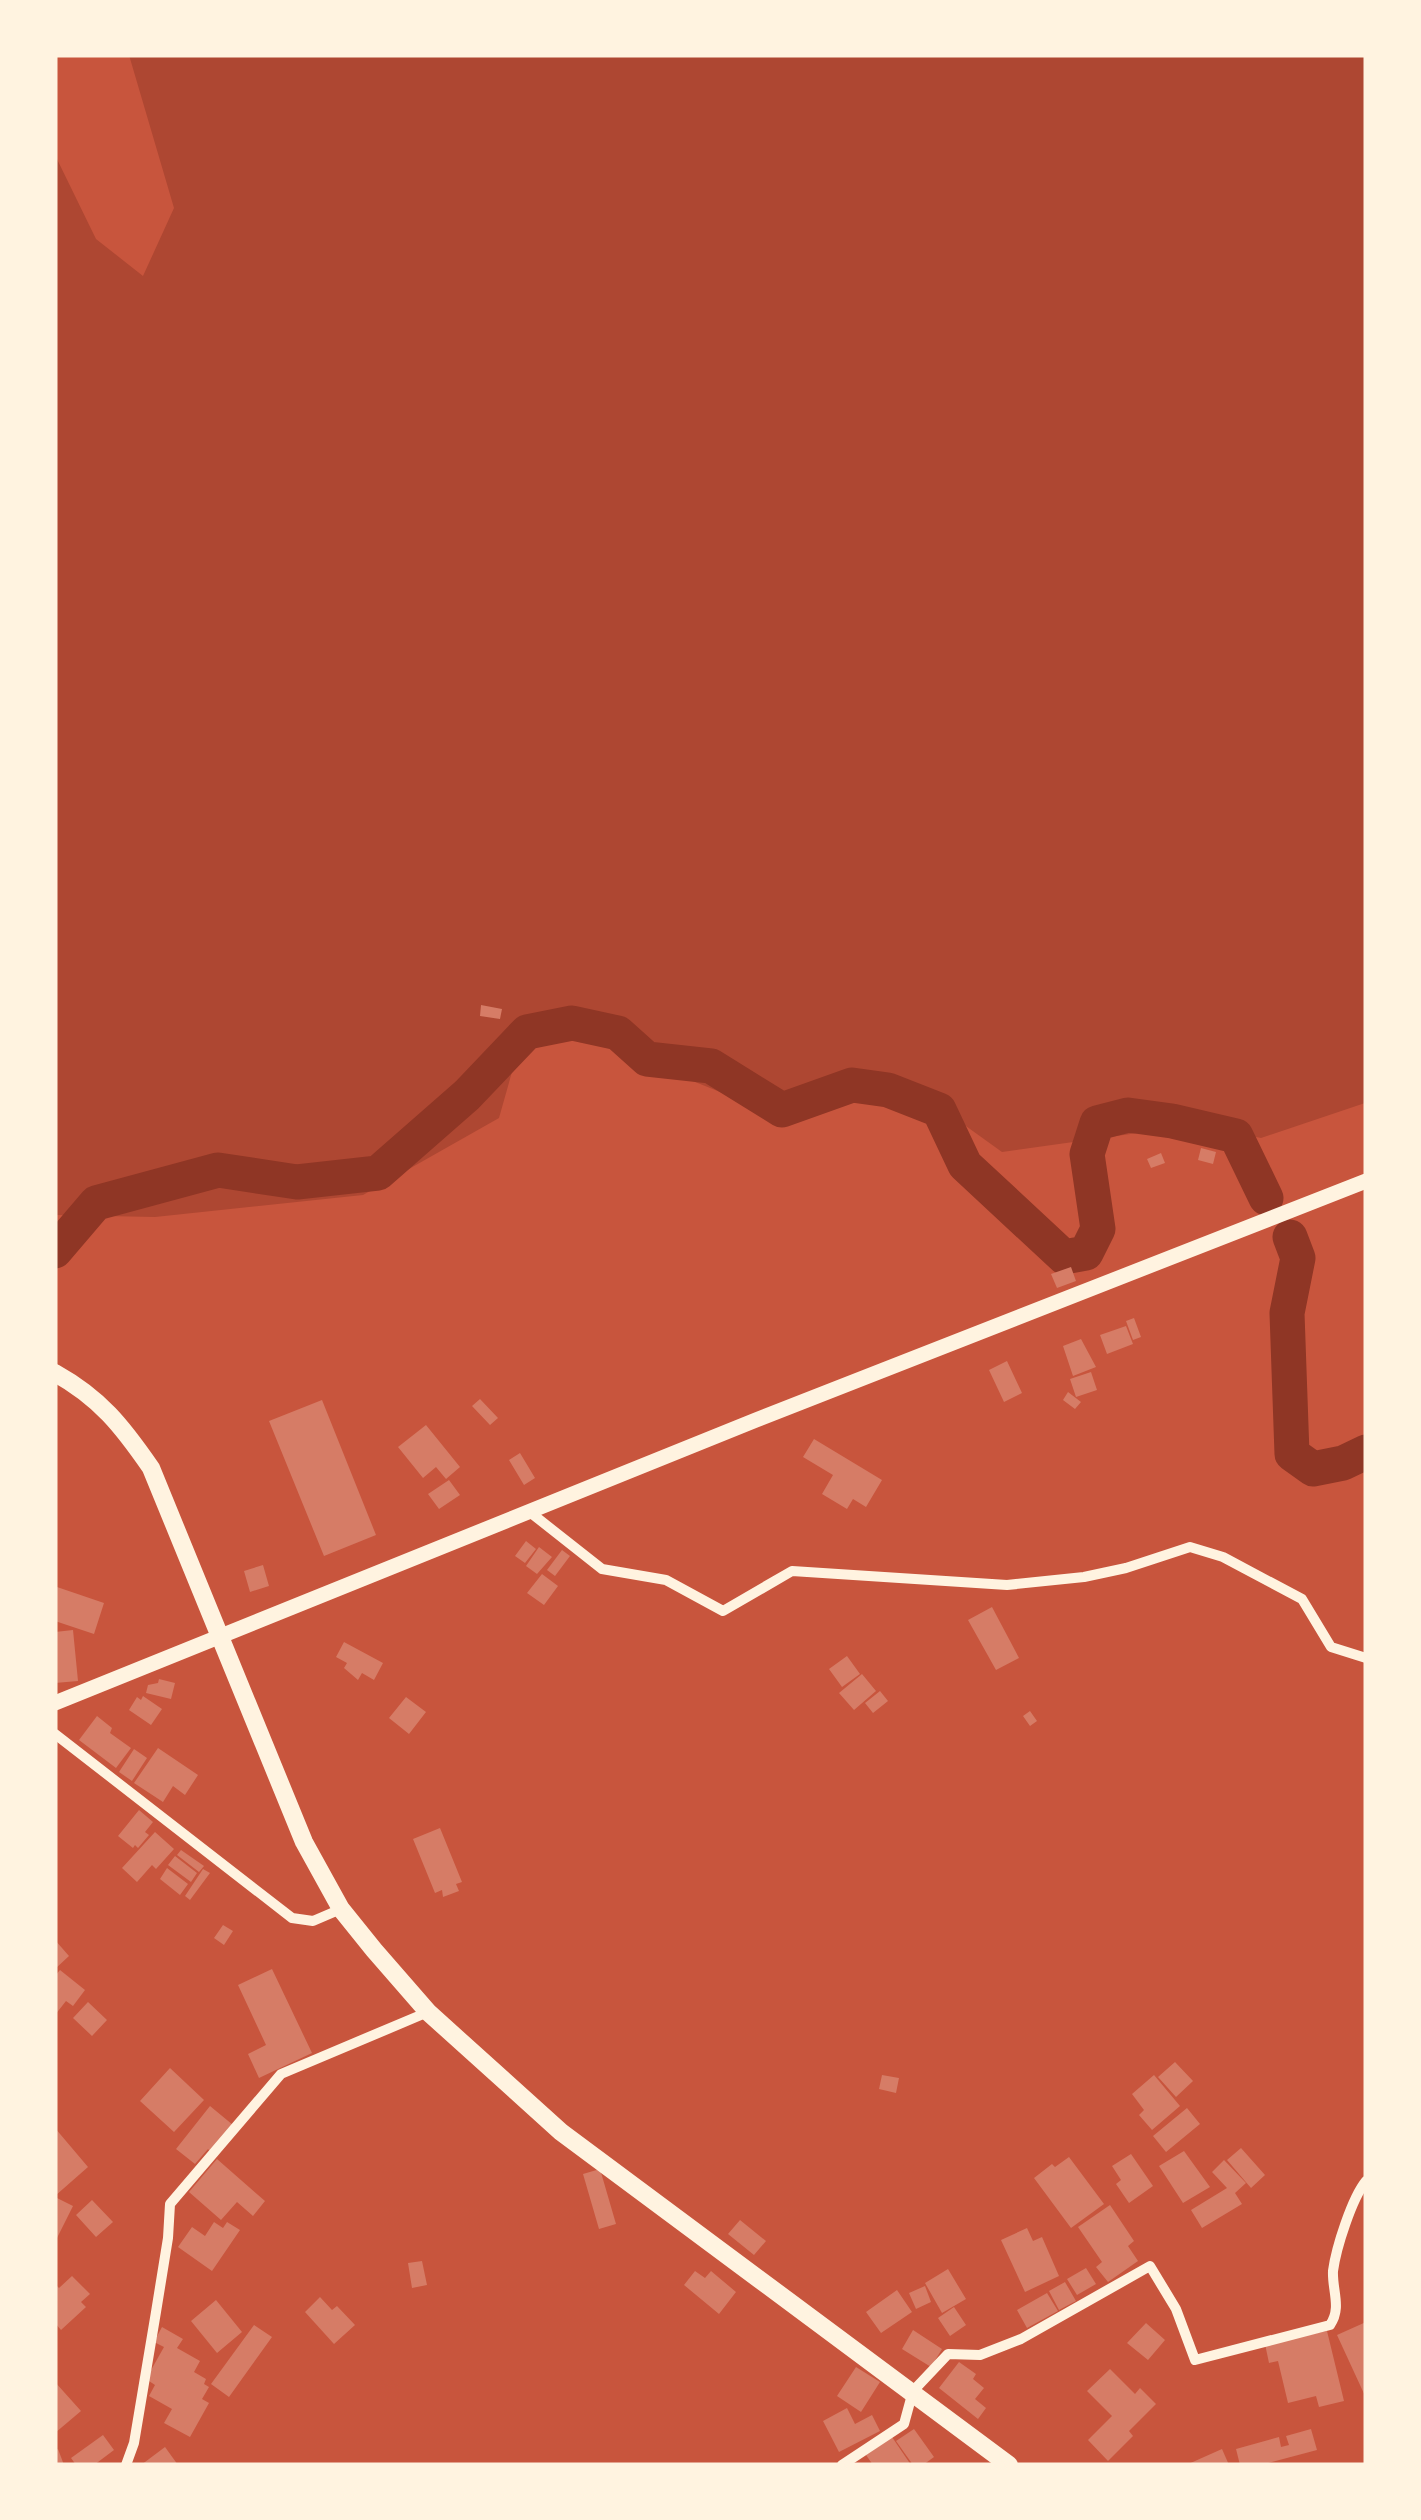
<svg xmlns="http://www.w3.org/2000/svg" width="1421" height="2520" font-family="Quicksand,sans-serif">
<style>
.green{fill:#ae4732}
.lines{fill:none;stroke-linecap:round;stroke-linejoin:round}
.river{stroke:#8f3625;stroke-width:35}
.building{fill:#d67c66}
.minor{stroke:#fff3e0;stroke-width:10}
.secondary{stroke:#fff3e0;stroke-width:15}
.primary{stroke:#fff3e0;stroke-width:18}
</style>
<rect width="100%" height="100%" fill="#c8553d"/>
<path class="green" d="M129 55H1366L1365 1103 1261 1138 1195 1125 1002 1152 913 1088 783 1117 640 1060 599 1030 521 1040 499 1118 363 1195 155 1217 55 1215V155L96 239 143 276 174 208Z"/>
<g class="lines">
<path class="river" d="M1290 1237 1298 1258 1287 1313 1292 1454 1313 1469 1343 1463 1366 1452
M55 1251 96 1203 218 1170 297 1182 378 1173 467 1095 527 1032 572 1023 618 1033 647 1059 711 1066 782 1110 852 1085 888 1090 939 1110 965 1165 1064 1257 1086 1253 1098 1229 1087 1154 1097 1123 1128 1115 1172 1121 1236 1136 1266 1198"/>
</g>
<path class="building" d="M481 1005 502 1009 500 1019 480 1016Z
M1201 1148 1216 1152 1213 1164 1198 1160Z
M1161 1153 1165 1163 1151 1168 1147 1159Z
M1071 1267 1076 1281 1057 1288 1051 1274Z
M1134 1318 1141 1337 1133 1340 1126 1321Z
M1126 1326 1133 1344 1107 1354 1100 1335Z
M1081 1339 1096 1367 1073 1376 1063 1346Z
M1007 1361 1022 1393 1004 1402 989 1370Z
M1091 1372 1097 1390 1076 1397 1070 1379Z
M1068 1392 1081 1402 1075 1409 1063 1400Z
M480 1399 498 1418 490 1425 472 1406Z
M322 1400 376 1535 324 1556 269 1421Z
M426 1425 460 1467 446 1479 436 1467 423 1478 398 1447Z
M814 1439 882 1480 866 1507 853 1499 847 1509 822 1494 833 1475 803 1457Z
M520 1453 535 1478 524 1485 509 1460Z
M449 1480 460 1495 439 1509 428 1494Z
M526 1541 536 1549 525 1563 515 1556Z
M539 1547 552 1557 537 1574 526 1566Z
M562 1550 570 1556 555 1576 547 1570Z
M263 1565 269 1586 250 1592 244 1571Z
M542 1574 558 1586 544 1605 527 1593Z
M57 1587 104 1603 94 1634 55 1621Z
M992 1607 1019 1658 996 1670 968 1620Z
M73 1630 78 1681 55 1683V1632Z
M344 1642 383 1663 374 1680 362 1673 358 1680 344 1668 347 1663 336 1657Z
M847 1656 860 1674 842 1687 829 1669Z
M862 1674 876 1691 854 1710 839 1693Z
M159 1679 175 1683 171 1699 146 1693 148 1685 158 1683Z
M880 1691 888 1701 873 1713 865 1703Z
M143 1696 162 1709 151 1725 129 1710 137 1697 141 1700Z
M406 1697 426 1712 409 1734 389 1718Z
M1030 1711 1037 1721 1030 1726 1023 1716Z
M97 1716 112 1728 110 1733 131 1748 116 1768 79 1740Z
M158 1748 198 1775 185 1795 173 1786 163 1802 134 1783Z
M134 1749 147 1758 132 1781 119 1772Z
M139 1810 153 1822 145 1832 149 1835 138 1848 135 1845 133 1848 118 1836Z
M440 1828 462 1882 456 1884 459 1891 443 1897 442 1890 435 1893 413 1839Z
M155 1832 174 1849 156 1869 152 1865 137 1882 122 1868Z
M181 1850 204 1866 199 1872 177 1855Z
M175 1856 197 1873 191 1882 168 1865Z
M167 1868 188 1884 180 1895 160 1879Z
M203 1869 210 1873 190 1900 185 1896Z
M223 1925 233 1931 224 1945 214 1938Z
M55 1940 69 1956 55 1969Z
M272 1969 312 2053 259 2078 248 2054 266 2045 238 1985Z
M60 1970 85 1990 73 2006 66 2001 55 2015V1976Z
M88 2002 107 2020 92 2036 73 2018Z
M1175 2062 1193 2081 1176 2097 1158 2077Z
M170 2068 204 2100 174 2132 140 2101Z
M882 2075 899 2078 896 2093 879 2089Z
M1154 2075 1180 2106 1152 2130 1139 2115 1144 2110 1132 2094Z
M210 2106 233 2125 211 2152 208 2149 195 2164 176 2149Z
M1187 2108 1200 2124 1166 2152 1153 2136Z
M55 2128 88 2167 55 2196Z
M1241 2148 1265 2175 1251 2188 1227 2160Z
M1184 2151 1210 2187 1183 2203 1159 2166Z
M1131 2154 1153 2186 1129 2203 1116 2184 1121 2180 1112 2166Z
M1069 2157 1104 2204 1071 2228 1034 2178 1052 2164 1055 2167Z
M217 2159 265 2201 253 2216 237 2202 221 2220 189 2192Z
M1224 2160 1246 2183 1235 2193 1242 2204 1202 2228 1191 2210 1227 2188 1212 2172Z
M600 2169 616 2224 599 2229 583 2174Z
M57 2198 73 2206 55 2242V2203Z
M92 2200 113 2222 96 2237 76 2215Z
M1110 2205 1134 2241 1128 2246 1138 2261 1108 2282 1096 2267 1102 2262 1078 2227Z
M740 2220 766 2241 754 2255 728 2234Z
M214 2222 223 2228 227 2222 240 2230 212 2271 178 2247 192 2227 205 2236Z
M1027 2228 1033 2241 1042 2237 1059 2276 1025 2292 1001 2240Z
M422 2261 427 2285 412 2288 408 2263Z
M1086 2268 1096 2284 1077 2295 1067 2279Z
M948 2269 966 2299 942 2313 925 2283Z
M695 2271 705 2278 711 2271 736 2292 719 2314 684 2285Z
M72 2276 90 2294 81 2302 86 2307 61 2330 55 2323V2284L59 2288Z
M1065 2282 1076 2301 1059 2310 1049 2291Z
M925 2286 931 2302 916 2309 909 2293Z
M897 2290 912 2312 881 2333 866 2312Z
M1047 2293 1058 2311 1027 2328 1017 2310Z
M320 2297 332 2310 337 2306 355 2325 334 2344 305 2312Z
M216 2300 242 2332 217 2353 191 2321Z
M954 2307 966 2325 950 2336 938 2318Z
M1366 2322V2398L1337 2335Z
M1146 2323 1165 2340 1148 2360 1127 2343Z
M254 2325 272 2337 229 2397 211 2384Z
M162 2327 183 2339 177 2348 200 2361 194 2372 206 2379 204 2384 209 2387 202 2399 209 2403 190 2437 164 2423 172 2409 149 2396 155 2385 146 2379 164 2347 154 2342Z
M913 2330 942 2349 931 2367 902 2349Z
M1327 2331 1344 2401 1319 2407 1316 2396 1288 2403 1278 2361 1269 2363 1265 2344Z
M959 2362 976 2374 973 2379 984 2388 975 2399 986 2408 978 2419 939 2388Z
M856 2367 880 2382 861 2412 837 2396Z
M1110 2369 1135 2394 1140 2388 1156 2404 1129 2431 1133 2436 1108 2461 1088 2440 1112 2416 1087 2391Z
M55 2382 81 2411 55 2433Z
M847 2408 855 2424 872 2415 880 2431 839 2452 823 2421Z
M914 2429 934 2457 923 2465H913L896 2441Z
M1311 2429 1317 2450 1261 2465H1240L1236 2449 1279 2437 1281 2447 1289 2445 1286 2436Z
M103 2435 114 2450 94 2465H76L71 2458Z
M892 2437 911 2465H873L866 2455Z
M165 2447 178 2465H141Z
M58 2449 64 2465H55V2451Z
M1222 2449 1229 2465H1186Z"/>
<g class="lines">
<path class="minor" d="M531 1513 602 1569 666 1580 723 1611 792 1571 1007 1585 1084 1577 1126 1568 1190 1547 1223 1557 1302 1599 1331 1647 1366 1658
M55 1734 292 1918 313 1921 341 1909
M126 2465 134 2443 156 2312 168 2238 170 2204 281 2074 428 2012
M842 2465 904 2424 913 2391 948 2354 980 2355 1021 2339 1150 2266 1176 2309 1195 2360 1330 2325C1342 2308 1332 2290 1333 2271 1336 2248 1352 2198 1366 2181"/>
<path class="secondary" d="M55 1703 756 1420 1366 1181"/>
<path class="primary" d="M55 1373C100 1398 122 1426 151 1468L304 1842 341 1909 374 1950 428 2012 561 2132 1009 2465"/>
</g>
<rect width="1421" height="2520" fill="none" stroke="#fff3e0" stroke-width="115"/>
</svg>
